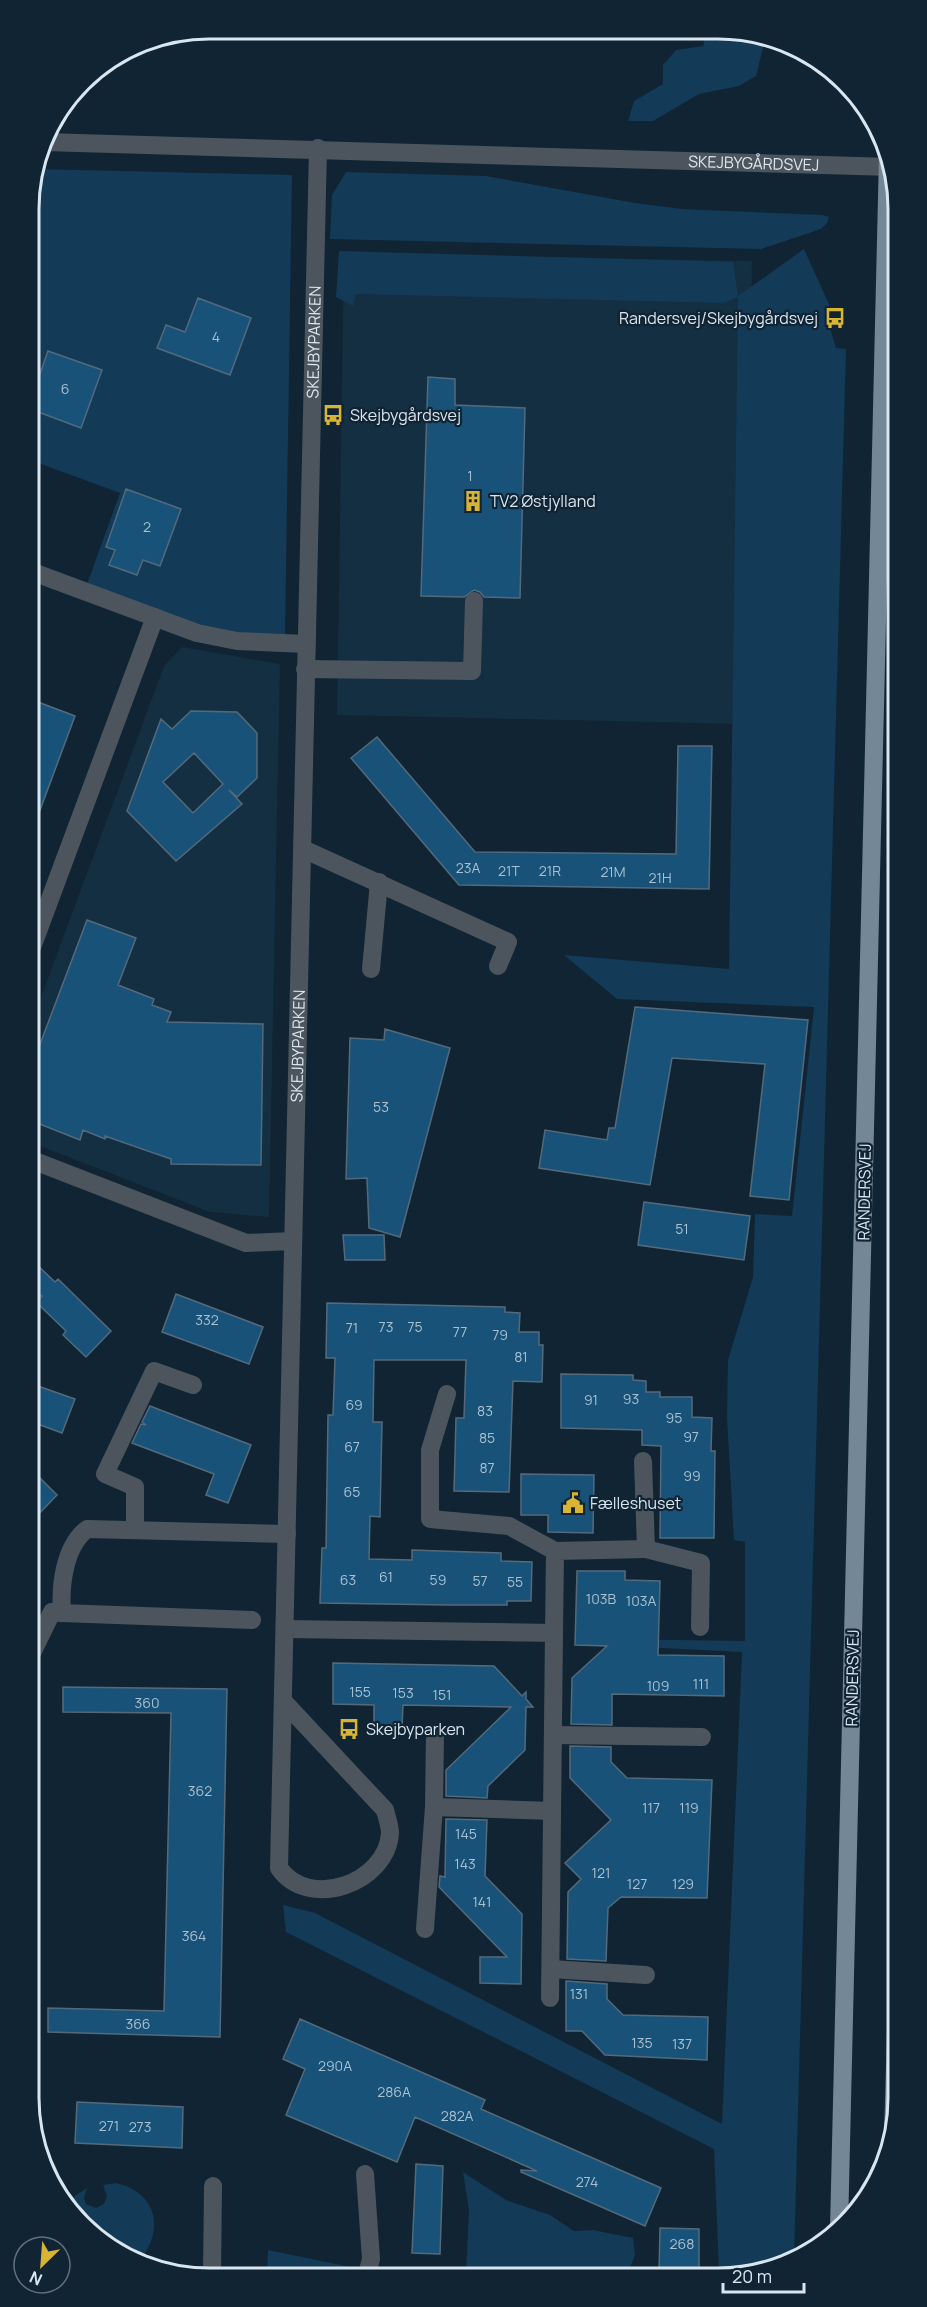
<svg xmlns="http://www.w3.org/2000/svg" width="927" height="2307" font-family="Manrope,sans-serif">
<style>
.built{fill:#142e42}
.green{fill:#133a56}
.building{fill:#185278;stroke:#546a7b;stroke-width:1.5;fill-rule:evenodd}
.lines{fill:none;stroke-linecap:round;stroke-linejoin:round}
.minor{stroke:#4c555d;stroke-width:18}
.major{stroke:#748797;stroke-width:18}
.labels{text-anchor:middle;stroke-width:4.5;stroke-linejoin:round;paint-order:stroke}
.number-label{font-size:14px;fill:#a9c0d1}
.street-label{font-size:16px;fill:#d9e5ef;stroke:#102433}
.poi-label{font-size:16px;fill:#d9e5ef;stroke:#102433;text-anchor:start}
.rim{fill:none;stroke:#d9e5ef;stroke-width:3}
</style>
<rect width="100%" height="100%" fill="#102433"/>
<path class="built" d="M344 253 752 261 744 724 337 715Z
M182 647 280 664 269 1217 210 1212 32 1143 31 1024 164 666Z"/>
<path class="green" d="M706 32H753L766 36 756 76 739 86 699 94 653 121H628L634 101 663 84V65L676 50 703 46Z
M36 169 292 175 285 635 242 634 201 628 86 587 120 493 30 460 29 197Z
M346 172 486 176 635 203 682 209 823 215 829 217 827 223 821 229 761 249 330 239 332 195Z
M804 249 829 304V324L836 348 846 349 794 2259 765 2272 719 2273 714 2149 286 1932 283 1905 315 1913 722 2124 742 1652 622 1646 611 1639 745 1641V1542L734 1540 727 1418 728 1360 753 1277 755 1214 792 1216 814 1007 617 999 564 955 729 969 738 297 724 303 356 294 353 306 336 297 339 251 733 262 738 296Z
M463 2172 506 2200 550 2215 574 2231 593 2230 633 2238 635 2255 628 2273H466L469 2210Z
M116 2183C156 2192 165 2228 141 2259L90 2234 64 2203 87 2188 84 2198 86 2204 96 2208 104 2204 107 2196 103 2185Z
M268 2250 355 2268 352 2274 267 2275Z"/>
<path class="building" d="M198 298 251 318 230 375 157 348 166 325 185 332Z
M48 351 102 370 81 428 30 409 29 383 36 385Z
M428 377 455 379V405L525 408 520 598 484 597 480 592 474 590 464 597 421 596Z
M126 489 181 509 160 566 143 560 137 575 109 565 115 550 106 547Z
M30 699 75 716 33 829 31 828Z
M191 711 237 712 257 733V778L237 797 229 790 242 804 176 861 127 811 161 719 172 729ZM194 753 223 784 193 813 163 782Z
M377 737 475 852 676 854 678 746H712L709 889 459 885 351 758Z
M87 920 136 938 118 985 154 999 152 1005 171 1012 167 1022 263 1024 261 1165 171 1164V1159L105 1136V1139L83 1130 80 1140 32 1121 31 1068Z
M635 1007 808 1020 789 1200 750 1196 765 1064 672 1058 650 1185 539 1168 545 1130 607 1140 609 1128H615Z
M385 1029 450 1048 400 1237 369 1228 367 1178 346 1179 350 1038 384 1040Z
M644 1202 750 1216 744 1260 638 1245Z
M343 1235H384L385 1260H345Z
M32 1260 55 1282 58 1279 111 1331 86 1357 63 1335 66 1331 36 1302 42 1296 32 1289Z
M176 1294 263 1327 249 1364 162 1332Z
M327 1303 505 1307V1312L520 1313 519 1332H539V1345H543L542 1382 513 1381 509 1492 454 1491 456 1418H464L466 1360H374L373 1422H382L380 1517 370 1516 369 1559 412 1560V1550L501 1553V1561L532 1562 531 1601H507V1605H449L320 1603 322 1548H326L328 1415H333L335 1358H326Z
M561 1374 633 1375V1380L646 1381V1392H660V1397H692V1417L712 1418 711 1451H715L714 1538H660L661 1446 642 1445V1430L561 1428Z
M32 1384 75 1399 62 1433 32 1422Z
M150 1406 251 1445 228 1503 206 1495 214 1474 132 1443 141 1424 146 1425 142 1422Z
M33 1471 57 1495 33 1520Z
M521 1474 594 1475 593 1533 548 1532V1515H521Z
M577 1571H625V1580L660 1581 658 1655 724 1656V1696L612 1694V1725L571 1724 572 1678 607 1646 575 1645Z
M333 1663 494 1666 522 1696 526 1692V1699L533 1707H526L525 1750 488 1786 487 1798 446 1796V1770L511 1707 403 1705 402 1726 374 1725V1705L333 1704Z
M63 1687 227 1689 220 2037 48 2032V2008L164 2011 171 1713 63 1712Z
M570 1746 611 1747V1762L627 1778 712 1780 707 1898 621 1897 608 1908 606 1961 567 1959 568 1892 581 1879 565 1863 611 1820 570 1778Z
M446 1819 487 1820 485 1876 522 1914 521 1984 480 1983V1957H507L439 1887 440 1876 445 1877Z
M566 1981 607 1984V1999L623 2015 708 2017 707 2060 605 2055 582 2031H566Z
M300 2019 485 2100 481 2109 661 2188 645 2226 521 2172V2170L537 2171 415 2117 397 2162 286 2115 305 2069 283 2059Z
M77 2102 183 2107 182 2148 75 2143Z
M416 2164 443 2166 440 2254 412 2253Z
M660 2228 699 2229V2273H659Z"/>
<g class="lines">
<g class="minor">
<path id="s1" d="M44 142 892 167"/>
<path d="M30 571 197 633 237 641 306 644"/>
<path d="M305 669 472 671 474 601"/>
<path d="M303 849 508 942 498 966"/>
<path d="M31 950 155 617"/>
<path d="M371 969 379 882"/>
<path d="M32 1160 246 1243 292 1241"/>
<path d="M447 1394 430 1450V1519L509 1526 555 1551"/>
<path d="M135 1528V1487L105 1474 154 1371 193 1385"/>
<path d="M646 1549 701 1563 700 1627"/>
<path d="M252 1620 62 1613C60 1586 64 1547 87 1529L287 1534"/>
<path d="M285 1629 554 1633 550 1998"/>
<path d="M554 1633 555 1551 646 1549 643 1461"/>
<path d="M33 1651 52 1612 62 1613"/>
<path id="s2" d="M284 1702 385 1810C387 1818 390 1826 390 1833 387 1883 309 1911 279 1868L318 148"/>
<path d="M554 1735 702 1737"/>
<path d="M434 1807 552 1811"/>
<path d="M425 1929 434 1807 435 1733"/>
<path d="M551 1969 646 1975"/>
<path d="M365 2174 371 2259 367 2274"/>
<path d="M212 2275 213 2186"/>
</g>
<path class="major" d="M893 2136 898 1962
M839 2229 888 155"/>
</g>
<defs>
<symbol id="bus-bare" viewBox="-9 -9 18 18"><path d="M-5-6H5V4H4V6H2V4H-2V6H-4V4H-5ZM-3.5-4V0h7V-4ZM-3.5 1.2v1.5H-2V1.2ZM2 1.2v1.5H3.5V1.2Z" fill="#d7b434" stroke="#102433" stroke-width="2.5" paint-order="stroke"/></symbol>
<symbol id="building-bare" viewBox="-9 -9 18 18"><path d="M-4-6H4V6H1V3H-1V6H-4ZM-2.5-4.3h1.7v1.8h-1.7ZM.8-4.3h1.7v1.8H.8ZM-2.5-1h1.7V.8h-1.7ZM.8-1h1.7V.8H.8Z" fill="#d7b434" stroke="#102433" stroke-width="2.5" paint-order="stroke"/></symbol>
<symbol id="civic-bare" viewBox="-9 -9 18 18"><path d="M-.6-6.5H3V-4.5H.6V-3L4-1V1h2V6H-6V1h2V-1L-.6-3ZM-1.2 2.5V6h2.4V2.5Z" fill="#d7b434" stroke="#102433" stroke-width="2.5" paint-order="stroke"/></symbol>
</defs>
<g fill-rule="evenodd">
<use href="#bus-bare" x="820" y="303" width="30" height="30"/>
<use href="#bus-bare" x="318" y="400" width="30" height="30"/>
<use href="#building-bare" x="458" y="486" width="30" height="30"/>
<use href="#civic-bare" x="558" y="1488" width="30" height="30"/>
<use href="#bus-bare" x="334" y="1714" width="30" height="30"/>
</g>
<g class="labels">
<g class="number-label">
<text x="216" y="342">4</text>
<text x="65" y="394">6</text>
<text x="470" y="481">1</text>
<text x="147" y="532">2</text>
<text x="468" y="873">23A</text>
<text x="509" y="876">21T</text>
<text x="550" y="876">21R</text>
<text x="613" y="877">21M</text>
<text x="660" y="883">21H</text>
<text x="381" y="1112">53</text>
<text x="682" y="1234">51</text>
<text x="207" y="1325">332</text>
<text x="386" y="1332">73</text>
<text x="415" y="1332">75</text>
<text x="352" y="1333">71</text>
<text x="460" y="1337">77</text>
<text x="500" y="1340">79</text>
<text x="521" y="1362">81</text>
<text x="631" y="1404">93</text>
<text x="591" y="1405">91</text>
<text x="354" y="1410">69</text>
<text x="485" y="1416">83</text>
<text x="674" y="1423">95</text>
<text x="691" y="1442">97</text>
<text x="487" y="1443">85</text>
<text x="352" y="1452">67</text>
<text x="487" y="1473">87</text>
<text x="692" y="1481">99</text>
<text x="352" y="1497">65</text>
<text x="386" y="1582">61</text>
<text x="348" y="1585">63</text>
<text x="438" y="1585">59</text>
<text x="480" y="1586">57</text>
<text x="515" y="1587">55</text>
<text x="601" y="1604">103B</text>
<text x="641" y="1606">103A</text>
<text x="701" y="1689">111</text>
<text x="658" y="1691">109</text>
<text x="360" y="1697">155</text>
<text x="403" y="1698">153</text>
<text x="442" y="1700">151</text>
<text x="147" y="1708">360</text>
<text x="200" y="1796">362</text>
<text x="651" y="1813">117</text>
<text x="689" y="1813">119</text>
<text x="466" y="1839">145</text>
<text x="465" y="1869">143</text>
<text x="601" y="1878">121</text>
<text x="637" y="1889">127</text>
<text x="683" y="1889">129</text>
<text x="482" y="1907">141</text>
<text x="194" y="1941">364</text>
<text x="579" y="1999">131</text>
<text x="138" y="2029">366</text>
<text x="642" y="2048">135</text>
<text x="682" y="2049">137</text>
<text x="335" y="2071">290A</text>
<text x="394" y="2097">286A</text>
<text x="457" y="2121">282A</text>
<text x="109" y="2131">271</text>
<text x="140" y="2132">273</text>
<text x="587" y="2187">274</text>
<text x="682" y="2249">268</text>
</g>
<g class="street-label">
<text dy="6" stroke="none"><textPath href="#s1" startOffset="710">SKEJBYGÅRDSVEJ</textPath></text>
<text dy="6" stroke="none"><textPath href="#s2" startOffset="1844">SKEJBYPARKEN</textPath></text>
<text dy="6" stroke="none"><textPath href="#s2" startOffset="1140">SKEJBYPARKEN</textPath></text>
<text transform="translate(864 1192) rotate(-89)" y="6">RANDERSVEJ</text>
<text transform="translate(852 1678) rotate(-89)" y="6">RANDERSVEJ</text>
</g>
<g class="poi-label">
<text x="818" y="324" text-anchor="end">Randersvej/Skejbygårdsvej</text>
<text x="350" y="421">Skejbygårdsvej</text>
<text x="490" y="507">TV2 Østjylland</text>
<text x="590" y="1509">Fælleshuset</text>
<text x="366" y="1735">Skejbyparken</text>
</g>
</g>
<path d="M0 0H927V2307H0ZM209 39H718A170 170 0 0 1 888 209V2098A170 170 0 0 1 718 2268H209A170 170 0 0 1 39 2098V209A170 170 0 0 1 209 39Z" fill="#102433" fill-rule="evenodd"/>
<path class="rim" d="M209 39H718A170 170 0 0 1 888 209V2098A170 170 0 0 1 718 2268H209A170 170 0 0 1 39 2098V209A170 170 0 0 1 209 39Z"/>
<g transform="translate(42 2265) rotate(205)"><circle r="28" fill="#102433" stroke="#60717e" stroke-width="1.5"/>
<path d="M0-4.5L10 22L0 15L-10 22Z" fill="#d7b434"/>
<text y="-9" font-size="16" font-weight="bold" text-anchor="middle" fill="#d9e5ef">N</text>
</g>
<path d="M723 2283v9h81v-9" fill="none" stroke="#d9e5ef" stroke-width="3"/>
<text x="732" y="2283" font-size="18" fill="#d9e5ef" stroke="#102433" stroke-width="4.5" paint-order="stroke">20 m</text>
</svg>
